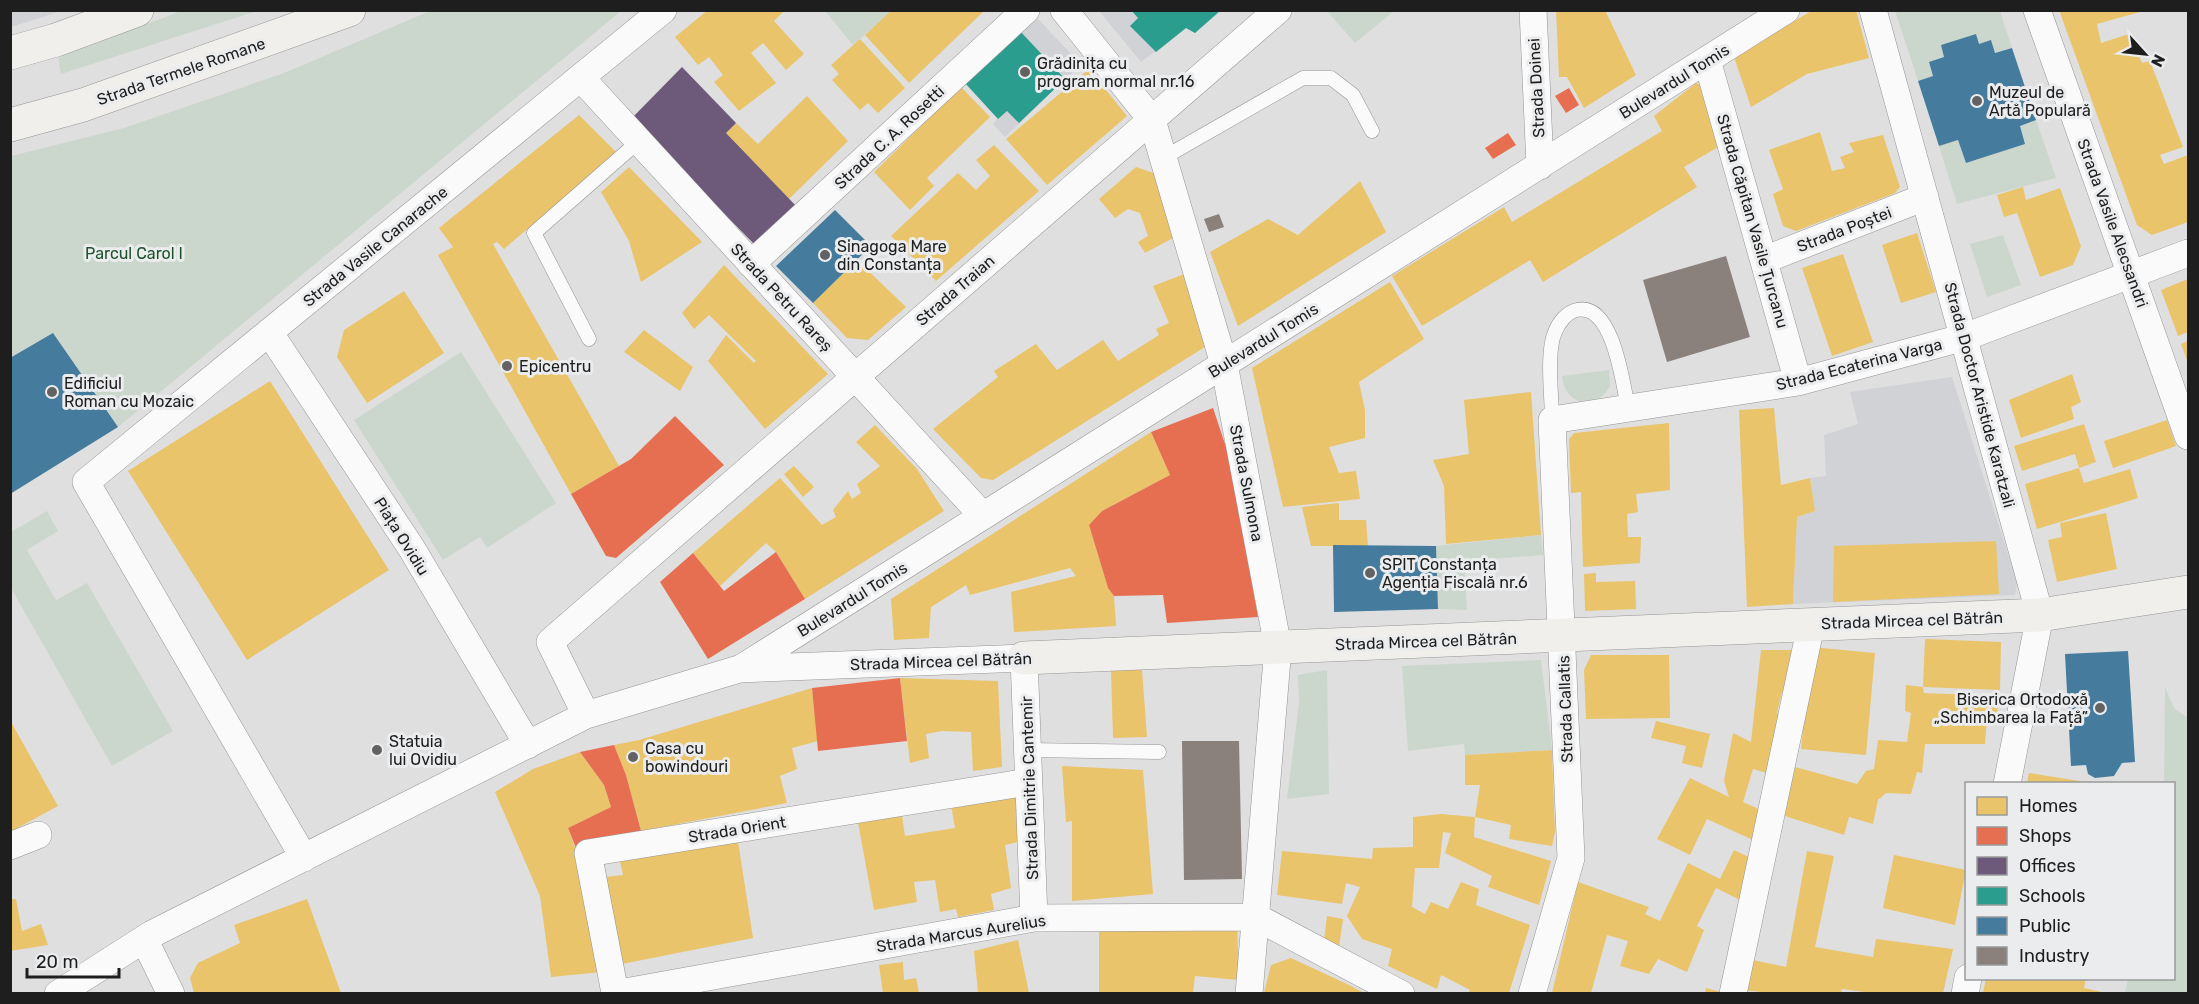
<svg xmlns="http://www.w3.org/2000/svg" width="2199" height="1004" font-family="Rubik,sans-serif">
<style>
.built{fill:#d0d2d6}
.green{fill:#cbd7cd}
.homes{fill:#e9c46a}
.shops{fill:#e76f51}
.offices{fill:#6d597a}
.schools{fill:#2a9d8f}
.public{fill:#457b9d}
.industry{fill:#8a817c}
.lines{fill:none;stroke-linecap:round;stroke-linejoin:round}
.lane-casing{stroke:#959596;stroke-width:15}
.street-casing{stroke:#959596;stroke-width:28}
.secondary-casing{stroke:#959596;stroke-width:34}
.lane{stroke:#fafafa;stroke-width:14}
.street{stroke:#fafafa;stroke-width:27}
.secondary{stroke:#f1efec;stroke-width:33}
.poi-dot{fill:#626263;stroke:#ebecee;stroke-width:2}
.labels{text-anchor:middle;stroke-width:6;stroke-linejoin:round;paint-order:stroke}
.poi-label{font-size:16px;fill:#1e1e1f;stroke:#ebecee;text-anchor:start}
.street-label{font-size:16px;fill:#1e1e1f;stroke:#ebecee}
.park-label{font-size:16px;fill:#1f522c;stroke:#ebecee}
</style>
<rect width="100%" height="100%" fill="#dfdfe0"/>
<path class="built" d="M11 10H61V11L11 27Z
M1099 11 1221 10V11L1195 33 1186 28 1141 62Z
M1034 15 1081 64 1005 137 993 124 998 118 965 83Z
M1952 377 2017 583 2015 595 1793 604 1797 517 1815 511 1810 478 1826 476 1824 435 1858 424 1850 392Z"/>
<path class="green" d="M181 11H257L61 74 58 58Z
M430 11H621L118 427 11 494V156L124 128 284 73Z
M825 11H892L853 45Z
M1327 11H1394L1355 43Z
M1895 11H2000L2012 48 1995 53 1991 41 1979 44 1976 34 1941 45 1944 57 1929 63 1933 76 1918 81Z
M2036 120 2056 178 1957 204 1939 146 1958 140 1966 163 2025 144 2020 126Z
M2003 235 2021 285 1987 297 1970 244Z
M461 352 556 503 487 548 480 537 443 560 354 420Z
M1609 370 1610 386C1596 412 1564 405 1562 376Z
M47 511 58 531 27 550 56 600 87 583 173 731 112 766 11 588V532Z
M1541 535 1543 555 1464 561 1467 610 1438 609 1436 546Z
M1541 660 1552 750 1465 755 1464 744 1408 751 1402 666Z
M1327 670 1329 794 1287 799 1299 703 1298 675Z
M2165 687 2174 708 2188 718V993H2125L2128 979 2174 978V784L2164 783Z"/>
<path class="homes" d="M708 10H785L774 21 804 54 786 70 763 43 751 53 776 83 739 111 714 82 723 75 709 57 698 65 675 37Z
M892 10H985L909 83 865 35Z
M1556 10H1605L1636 75 1584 108 1567 77H1559Z
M1813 10H1856L1869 58 1807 74 1751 107 1734 57Z
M2059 10H2147L2097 24 2101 43 2129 34 2142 63 2150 61 2183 147 2160 155 2164 164 2188 155V222L2152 235 2137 225Z
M860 39 905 88 878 113 868 103 860 110 832 80 839 74 831 65Z
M1089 69 1127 116 1047 185 1006 139Z
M1696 83 1709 87 1725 143 1684 167 1697 187 1543 282 1530 260 1422 326 1392 276 1504 207 1512 222 1662 131 1654 116Z
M961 87 990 117 927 178 934 186 910 210 874 172Z
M807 96 848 141 789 199 726 133 736 123 758 144Z
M579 115 617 153 504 249 497 242 493 244 619 466 571 494 438 255 453 247 439 228Z
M1820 132 1832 171 1845 168 1840 157 1854 152 1849 143 1883 135 1900 187 1895 193 1796 231 1783 226 1773 194 1783 189 1769 150Z
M994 145 1039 191 936 281 891 236 958 173 976 190 990 176 976 160Z
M629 167 702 242 641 282 629 241 601 192Z
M1136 167 1156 174 1173 238 1145 253 1138 242 1148 236 1140 213 1128 209 1115 218 1099 199Z
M1360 181 1386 232 1238 326 1210 252 1268 219 1298 235Z
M2023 187 2026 200 2060 188 2081 246 2073 265 2040 277 2017 213 2004 217 1997 195Z
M1917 233 1936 292 1901 303 1882 245Z
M1843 254 1873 342 1832 356 1802 268Z
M857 260 906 307 868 340 847 338 813 303Z
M724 265 828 374 765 429 708 361 726 335 754 363 756 361 709 315 694 329 682 313Z
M1187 273 1208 345 993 480 981 478 933 429 998 377 994 371 1036 344 1057 370 1103 340 1118 361 1159 335 1156 329 1169 323 1153 286Z
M2188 279V332L2178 336 2161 290Z
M1390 282 1424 339 1359 382 1365 410V438L1329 447 1339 473 1356 471 1360 499 1283 507 1252 368Z
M404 291 444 353 367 403 337 357 344 330Z
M644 330 693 367 680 391 624 352Z
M2188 341V363L2181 344Z
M2072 374 2081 402 2071 407 2074 419 2021 438 2009 400Z
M270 381 389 570 247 660 128 471Z
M1531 392 1541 535 1446 544 1444 486 1433 460 1469 454 1464 400Z
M1774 408 1781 485 1810 478 1815 511 1797 517 1793 604 1747 607 1739 410Z
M2167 420 2176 446 2113 468 2104 441Z
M1669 423 1670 490 1636 494 1638 512 1627 514 1628 537H1641L1640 563 1583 567 1581 492 1571 493 1569 439 1574 433Z
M2084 424 2096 462 2079 468 2075 454 2022 471 2014 446Z
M875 425 917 469 944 511 805 599 776 552 766 543 720 586 693 553 780 478 822 525 836 517 833 510 848 491 852 499 861 493 857 484 880 466 856 442Z
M1151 432 1170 475 1102 511 1089 525 1108 588 1114 596 1116 626 1014 632 1011 592 1076 576 1070 568 970 595 966 585 931 607 929 638 894 640 891 599Z
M10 463 24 485 10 494Z
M794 466 814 487 803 497 784 474Z
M2079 468 2084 483 2130 469 2138 498 2037 529 2025 484Z
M1339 503V520H1366L1368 546H1311L1302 507Z
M2106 513 2117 569 2057 582 2048 540 2062 537 2060 523Z
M1996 541 1999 594 1833 602 1834 546Z
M1596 573V582L1635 581 1636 609 1585 611 1584 574Z
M1925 639 2001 642 2000 690 1923 687 1924 693 2000 696 1996 718 1987 717 1985 744H1925L1922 773 1917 772 1911 794 1886 793 1878 800 1873 824 1849 817 1844 835 1782 815 1795 767 1857 784 1866 771 1874 769 1878 740 1907 742 1911 713 1905 711 1906 685 1923 687Z
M1811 647 1875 653 1866 755 1801 749Z
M1761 650H1794L1787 693 1782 692 1777 713 1784 714 1767 773 1753 769 1743 802 1763 811 1753 840 1707 819 1690 855 1657 839 1690 778 1729 797 1724 781 1733 733 1751 742Z
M1591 655H1669L1670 718 1586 719 1584 670Z
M1111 670H1142L1147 737 1113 738Z
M900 678 998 681 1002 767 973 771 971 732 942 731 926 734 929 758 910 763Z
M812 688 818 741 792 748 797 769 780 776 787 803 641 831 626 775 614 745 639 740Z
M10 720 58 806 10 832Z
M1656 721 1710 734 1702 768 1682 763 1686 746 1651 738Z
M1552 750 1555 832 1552 846 1509 839 1511 825 1475 817 1480 785H1465V755Z
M580 752 604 785 611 807 568 828 579 859 602 972 551 977 540 896 495 792 533 769Z
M1062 766 1143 770 1153 894 1072 901V821L1066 822Z
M2029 773 2086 782V783H2027Z
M1019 791 1022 841 1005 845 1011 888 991 894 994 910 958 917 956 909 940 912 935 880 914 882 917 902 874 910 857 817 901 809 905 836 955 828 950 799Z
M1441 814 1475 817 1474 837 1551 861 1539 905 1488 887 1492 876 1445 853 1451 833 1443 832 1439 868H1415L1412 907 1425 914 1431 902 1448 909 1461 882 1479 889 1476 905 1530 925 1509 993H1468L1470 990 1441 975 1437 989 1388 966 1392 949 1362 939 1347 916 1360 887 1346 883 1342 904 1277 895 1282 851 1372 859 1373 848 1413 847V817Z
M737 835 753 938 622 964 605 877 623 875 619 857Z
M1734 850 1751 858 1740 900 1716 888 1697 926 1704 930 1687 972 1658 959 1649 974 1620 966 1628 941 1607 935 1591 993H1552L1578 882 1649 907 1645 914 1660 921 1688 863 1720 879Z
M1807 851 1834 856 1815 947 1873 957 1876 939 1953 949 1943 993H1871L1842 989 1841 993H1773L1742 990 1748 959 1786 967Z
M1894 855 1966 870 1955 925 1883 908Z
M10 899H16L22 931 41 924 48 945 10 951Z
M307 899 341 993H194L190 978 198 963 240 943 234 925Z
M1327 916 1343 919 1339 947 1324 940Z
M1237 923 1239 980 1195 976 1193 993H1099V931Z
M1018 940 1029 993H978L974 951Z
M1291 958 1347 984 1364 993H1264L1271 965Z
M903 962 904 980 916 978 919 993H883L879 965Z
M1986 978H2086L2084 988 2106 993H1983Z
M1706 988 1725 993H1705Z"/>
<path class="shops" d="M1569 88 1579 105 1566 113 1555 96Z
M1508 133 1516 145 1493 159 1485 148Z
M1213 408 1229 456 1258 617 1167 623 1163 595 1114 596 1108 588 1089 525 1102 511 1170 475 1151 432Z
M675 416 724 465 616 558 606 556 571 494 631 459Z
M776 552 805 599 708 659 660 582 693 553 724 591Z
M900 678 907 741 818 751 812 688Z
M614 745 626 775 641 831 576 848 568 828 611 807 604 785 580 752Z"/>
<path class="offices" d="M682 67 736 123 726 133 797 207 757 247 631 119Z"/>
<path class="schools" d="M1131 10H1221L1195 33 1186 28 1156 52 1130 26 1138 18Z
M1019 30 1065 79 1019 123 1007 111 998 119 965 83Z"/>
<path class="public" d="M1976 34 1979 44 1991 40 1995 53 2012 48 2036 120 2020 126 2025 144 1966 163 1958 140 1939 146 1918 81 1933 76 1929 62 1944 57 1941 45Z
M835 210 871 246 813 303 776 266Z
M53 333 118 427 10 494V358Z
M1333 545 1436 546 1438 609 1334 612Z
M2128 651 2135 762 2122 763 2114 776 2095 778 2088 774 2086 765 2071 766 2065 654Z"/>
<path class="industry" d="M1219 214 1224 227 1209 232 1204 219Z
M1726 256 1750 337 1667 362 1643 280Z
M1182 741H1239L1242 879 1184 880Z"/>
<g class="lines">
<defs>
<path id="lane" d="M1163 158 1303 78H1331L1353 95 1372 131
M589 339 534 233 639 141
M1552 420C1552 397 1546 352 1555 332 1559 322 1567 312 1577 310 1613 302 1623 384 1628 408
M1027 750 1159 752"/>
<path id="street" d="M1064 10 1152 120 1224 364 1278 647 1249 994
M1533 10 1540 166
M1873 10 2040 615 2007 784
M2037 10 2188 436
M1707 60 1798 382
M581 78 983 516
M1764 260 1925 197
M751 264 1026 10
M269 332 412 549 528 745
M740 669 1786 10
M586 715 550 642 1278 10
M10 846 38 835
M304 858 86 482 663 10
M144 939 171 994
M615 993 588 853 1028 782
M58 994 152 934 586 715 739 669 1024 658 1034 918
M614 994 1034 918 1256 917 1401 994
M1532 994 1571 858 1552 420 1798 382 1965 337 2188 253
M1733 994 1811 625
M1965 994 1968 978"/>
<path id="secondary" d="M10 53 56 40 137 10
M10 125 83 105 349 10
M1024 658 2040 615 2188 592"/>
</defs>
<use href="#lane" class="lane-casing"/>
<use href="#street" class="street-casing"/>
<use href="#secondary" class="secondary-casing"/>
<use href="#lane" class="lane"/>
<use href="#street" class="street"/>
<use href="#secondary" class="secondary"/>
</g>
<g class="poi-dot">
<circle cx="1025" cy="72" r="6"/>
<circle cx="1977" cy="101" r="6"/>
<circle cx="825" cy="255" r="6"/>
<circle cx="507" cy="366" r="6"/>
<circle cx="52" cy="392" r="6"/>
<circle cx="1370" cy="573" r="6"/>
<circle cx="2100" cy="708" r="6"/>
<circle cx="377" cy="750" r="6"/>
<circle cx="633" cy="757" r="6"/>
</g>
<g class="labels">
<g class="poi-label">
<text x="1037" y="69">Grădinița cu<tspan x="1037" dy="18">program normal nr.16</tspan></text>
<text x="1989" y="98">Muzeul de<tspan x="1989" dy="18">Artă Populară</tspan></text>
<text x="837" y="252">Sinagoga Mare<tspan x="837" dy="18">din Constanța</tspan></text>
<text x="519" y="372">Epicentru</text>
<text x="64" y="389">Edificiul<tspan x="64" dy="18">Roman cu Mozaic</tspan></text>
<text x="1382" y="570">SPIT Constanța<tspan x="1382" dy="18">Agenția Fiscală nr.6</tspan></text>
<text x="2088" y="705" text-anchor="end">Biserica Ortodoxă<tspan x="2088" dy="18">„Schimbarea la Față”</tspan></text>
<text x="389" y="747">Statuia<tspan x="389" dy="18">lui Ovidiu</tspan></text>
<text x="645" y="754">Casa cu<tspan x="645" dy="18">bowindouri</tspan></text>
</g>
<g class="street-label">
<text transform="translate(181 71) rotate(-19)" y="6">Strada Termele Romane</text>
<text transform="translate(1674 81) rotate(-32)" y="6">Bulevardul Tomis</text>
<text transform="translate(1536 88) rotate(-93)" y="6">Strada Doinei</text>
<text transform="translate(889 137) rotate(-43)" y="6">Strada C. A. Rosetti</text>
<text transform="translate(1753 221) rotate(74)" y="6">Strada Căpitan Vasile Țurcanu</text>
<text transform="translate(2113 223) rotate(70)" y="6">Strada Vasile Alecsandri</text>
<text transform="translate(1844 229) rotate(-21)" y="6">Strada Poștei</text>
<text transform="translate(375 246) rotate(-39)" y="6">Strada Vasile Canarache</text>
<text transform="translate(955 290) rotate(-41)" y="6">Strada Traian</text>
<text transform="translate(782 297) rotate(47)" y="6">Strada Petru Rareș</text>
<text transform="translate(1263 340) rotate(-32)" y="6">Bulevardul Tomis</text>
<text transform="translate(1859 364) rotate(-14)" y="6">Strada Ecaterina Varga</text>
<text transform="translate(1980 395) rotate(75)" y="6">Strada Doctor Aristide Karatzali</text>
<text transform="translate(1247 483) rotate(79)" y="6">Strada Sulmona</text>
<text transform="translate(402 536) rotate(58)" y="6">Piața Ovidiu</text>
<text transform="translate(852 599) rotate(-32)" y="6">Bulevardul Tomis</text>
<text transform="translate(1912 620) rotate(-2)" y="6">Strada Mircea cel Bătrân</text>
<text transform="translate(1426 641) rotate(-2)" y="6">Strada Mircea cel Bătrân</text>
<text transform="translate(941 661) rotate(-2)" y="6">Strada Mircea cel Bătrân</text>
<text transform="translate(1565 709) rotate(-92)" y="6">Strada Callatis</text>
<text transform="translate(1029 788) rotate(-92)" y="6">Strada Dimitrie Cantemir</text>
<text transform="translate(737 829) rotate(-9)" y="6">Strada Orient</text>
<text transform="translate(961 933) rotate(-9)" y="6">Strada Marcus Aurelius</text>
</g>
<g class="park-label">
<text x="134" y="259">Parcul Carol I</text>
</g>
</g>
<rect width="2199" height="1004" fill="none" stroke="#1e1e1f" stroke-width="24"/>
<rect x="1965" y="782" width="210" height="198" fill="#ebecee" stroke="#999a9b" stroke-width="1.5"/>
<rect x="1977" y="797" width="30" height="18" fill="#e9c46a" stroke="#999a9b" stroke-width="1.5"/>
<text x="2019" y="812" font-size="18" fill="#1e1e1f">Homes</text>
<rect x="1977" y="827" width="30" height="18" fill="#e76f51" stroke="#999a9b" stroke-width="1.5"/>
<text x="2019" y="842" font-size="18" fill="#1e1e1f">Shops</text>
<rect x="1977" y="857" width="30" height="18" fill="#6d597a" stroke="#999a9b" stroke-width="1.5"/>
<text x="2019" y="872" font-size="18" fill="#1e1e1f">Offices</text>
<rect x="1977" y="887" width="30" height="18" fill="#2a9d8f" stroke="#999a9b" stroke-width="1.5"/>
<text x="2019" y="902" font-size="18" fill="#1e1e1f">Schools</text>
<rect x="1977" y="917" width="30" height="18" fill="#457b9d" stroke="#999a9b" stroke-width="1.5"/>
<text x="2019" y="932" font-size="18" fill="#1e1e1f">Public</text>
<rect x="1977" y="947" width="30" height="18" fill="#8a817c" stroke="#999a9b" stroke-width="1.5"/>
<text x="2019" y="962" font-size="18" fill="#1e1e1f">Industry</text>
<g transform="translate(2145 54) rotate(117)" stroke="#ebecee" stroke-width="4.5" paint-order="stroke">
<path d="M0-4.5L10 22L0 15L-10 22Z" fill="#1e1e1f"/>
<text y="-9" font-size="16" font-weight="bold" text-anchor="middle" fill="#1e1e1f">N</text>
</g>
<path d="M27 968v9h92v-9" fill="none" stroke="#1e1e1f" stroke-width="3"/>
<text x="36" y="968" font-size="18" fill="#1e1e1f" stroke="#ebecee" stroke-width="4.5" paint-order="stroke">20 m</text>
</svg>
